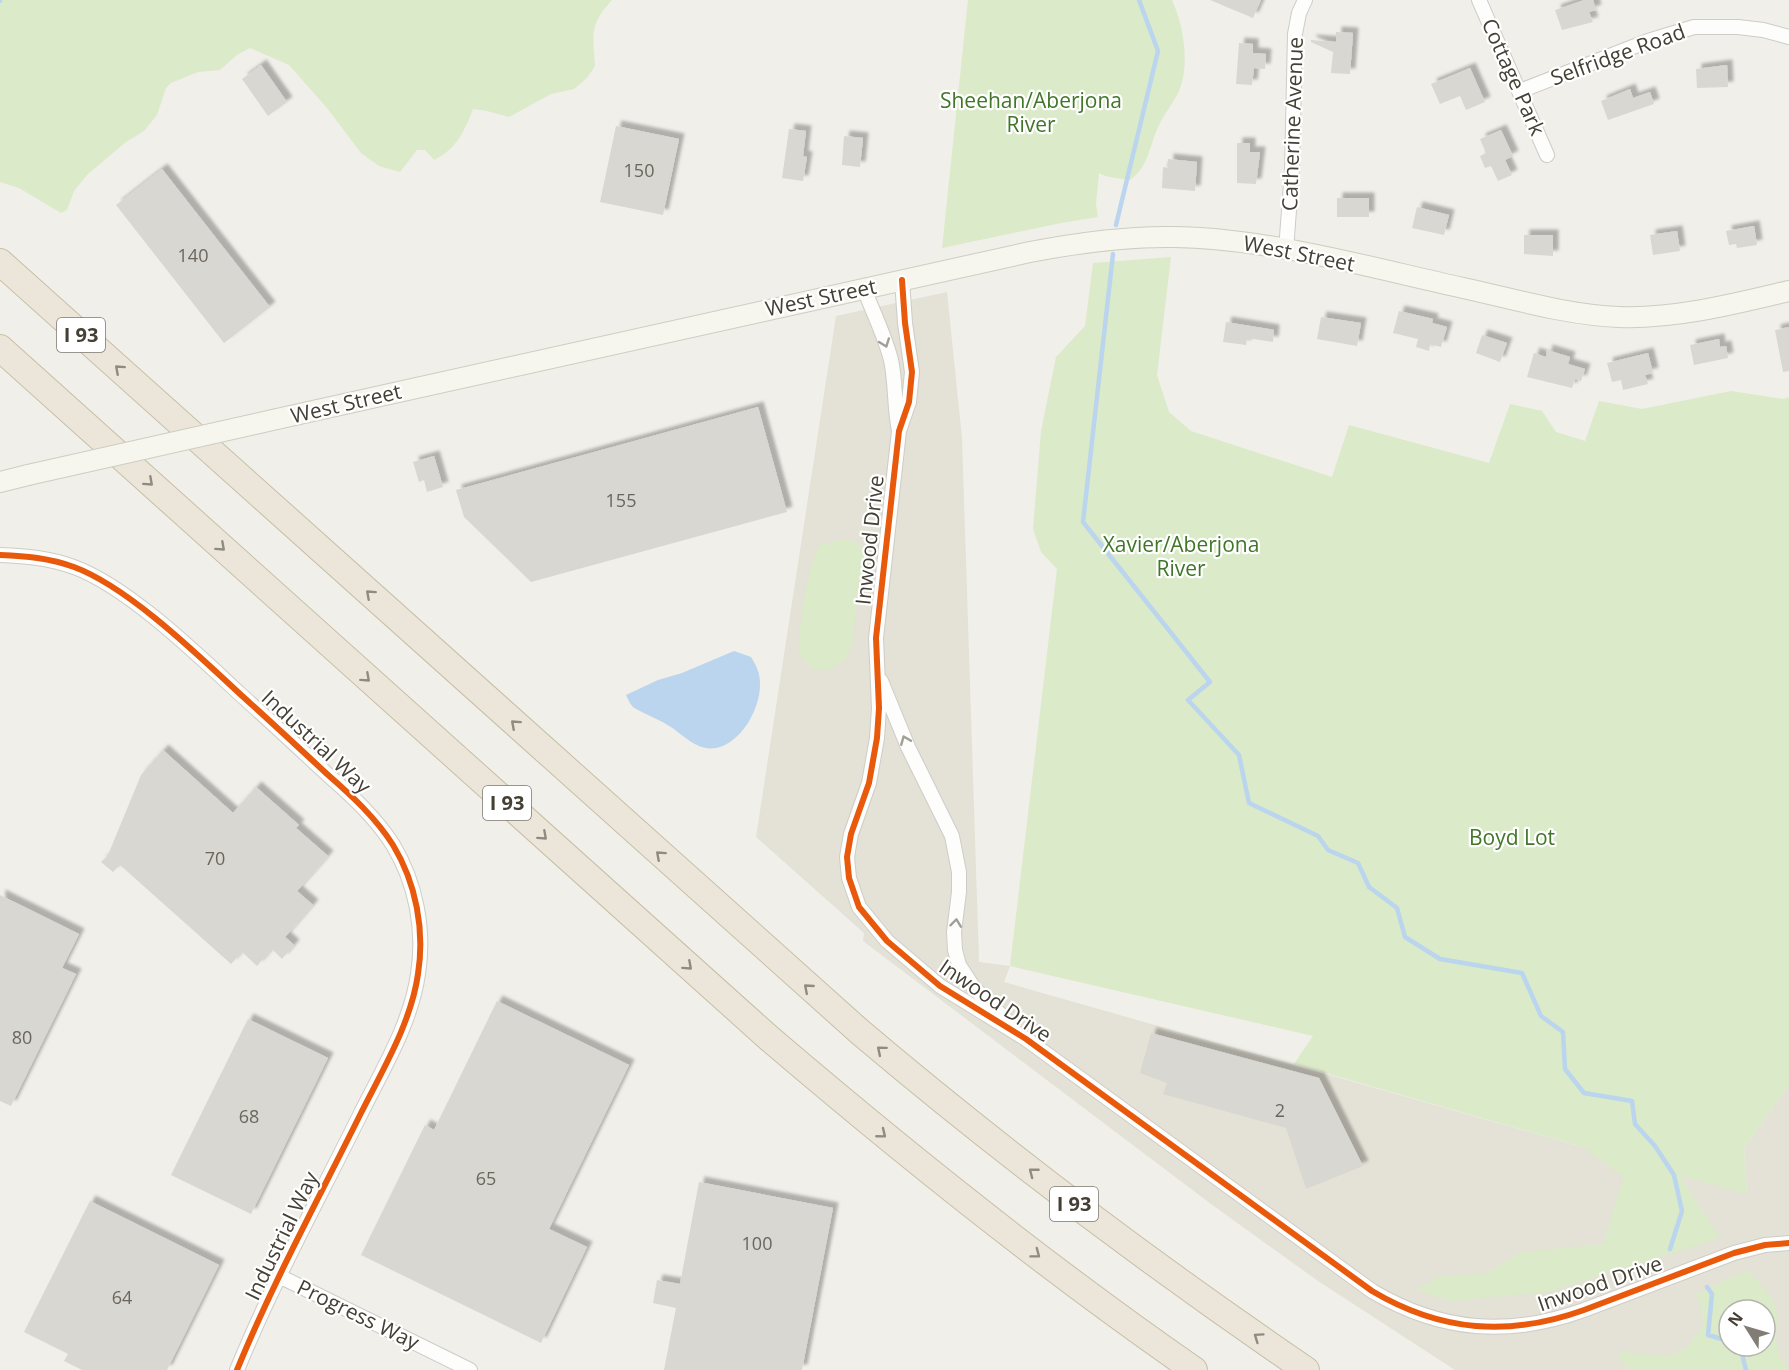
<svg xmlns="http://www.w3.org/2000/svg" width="1789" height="1370" font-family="'Open Sans',sans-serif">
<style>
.residential{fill:#e4e1d6;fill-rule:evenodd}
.green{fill:#dbeac9;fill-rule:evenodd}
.water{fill:#bad5ed}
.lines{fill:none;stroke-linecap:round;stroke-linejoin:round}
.stream{stroke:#bad5ed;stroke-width:4.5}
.building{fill:#d9d7d2;filter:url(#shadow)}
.street-casing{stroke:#ceccc7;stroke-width:16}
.secondary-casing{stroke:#cfccc0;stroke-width:22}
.highway-casing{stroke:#c7bea5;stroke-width:28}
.street{stroke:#fdfdfc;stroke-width:14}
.secondary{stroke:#f6f5ee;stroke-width:20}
.highway{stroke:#ebe6d9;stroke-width:26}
.secondary-bridge-casing{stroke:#cfccc0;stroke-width:22;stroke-linecap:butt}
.secondary-bridge{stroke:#f6f5ee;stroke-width:20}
.cycleway-casing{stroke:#fff;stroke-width:10}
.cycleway{stroke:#e8590c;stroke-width:6}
.oneway{stroke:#a19e98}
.oneway2{stroke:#908b7f}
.labels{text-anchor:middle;stroke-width:4.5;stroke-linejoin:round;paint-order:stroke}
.number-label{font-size:18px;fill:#6b665d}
.shield{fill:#fff;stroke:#7d7972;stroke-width:1.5}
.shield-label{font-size:20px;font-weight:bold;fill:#454035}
.street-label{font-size:21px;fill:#454035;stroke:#fff}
.park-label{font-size:21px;fill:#41762a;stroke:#fff}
</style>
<defs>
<filter id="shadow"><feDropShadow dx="5.5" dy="-5.5" stdDeviation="1.5" flood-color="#0004"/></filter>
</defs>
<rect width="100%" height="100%" fill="#f0efe9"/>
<path class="residential" d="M947 292 962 438 979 962 1010 966 1004 982 1747 1194 1744 1148 1789 1085V1370H1455L1318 1281 1211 1204 863 941 864 933 756 837 836 316ZM1729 1310H1765V1346H1729Z"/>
<path class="green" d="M0 0H612C589 25 593 34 595 66L587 78 574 89 551 94 509 117 487 111 473 109C465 130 456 150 434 160L425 150H417L400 172 379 166 361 153 327 108 289 65 250 48 237 55 220 70 198 72 171 83 166 88 157 115 144 131 126 142 88 174 74 191 67 210 61 213 19 188 0 182Z
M968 0H1172C1184 26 1191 69 1177 95 1171 106 1163 116 1158 127 1149 147 1149 166 1130 180 1120 178 1107 178 1099 173L1096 204 1098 217 1061 223 942 248Z
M1171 257 1157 375 1169 412 1191 431 1332 477 1349 425 1489 463 1510 404 1542 411 1556 432 1585 441 1599 401 1642 409 1731 391 1783 399 1789 397V1085L1744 1148 1747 1194 1681 1176 1683 1181 1720 1238 1549 1292 1450 1301 1416 1290 1437 1277 1487 1273 1521 1252 1604 1244 1623 1177 1583 1147 1294 1064 1313 1036 1010 966 1057 569 1041 552 1033 529 1041 431 1056 357 1085 326 1093 263Z
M845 540C856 542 861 542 864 553L851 648C843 672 809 681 800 652 797 639 809 557 819 547 825 541 837 541 845 540Z
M1748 1270 1772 1298 1778 1313 1776 1335 1778 1355 1789 1370H1630L1618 1358 1622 1352C1663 1353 1678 1369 1703 1324L1701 1307 1696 1294ZM1729 1310H1765V1346H1729Z"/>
<path class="water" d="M734 651 751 657C756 665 760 673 760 683 761 707 742 743 716 748 710 749 702 748 697 745 686 740 677 730 666 724 658 719 640 712 633 707 630 704 628 699 626 695L658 680 682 673Z"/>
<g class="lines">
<path class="stream" d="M0 1V0
M1116 225 1158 51 1139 0
M1113 254 1083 522 1210 682 1188 700 1239 755 1249 803 1318 836 1328 850 1358 863 1369 887 1397 908 1405 937 1440 959 1522 973 1541 1016 1563 1032 1565 1069 1584 1093 1632 1101 1635 1124 1655 1146 1674 1175 1682 1211 1670 1249
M1707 1287 1712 1294 1708 1335 1729 1341
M1740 1346 1746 1370"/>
</g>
<path class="building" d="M1210 0H1261L1253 18Z
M1584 0H1593L1596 10 1589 12 1593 22 1562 30 1555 10Z
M1336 32 1353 33 1350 74 1331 73 1333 52 1311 42V40L1336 42Z
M1239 43 1253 44V53L1266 54 1265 69 1254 68 1252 85 1236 84Z
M261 65 287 102 268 116 242 79Z
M1727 65 1728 87 1697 88 1696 69Z
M1470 68 1485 102 1466 110 1460 96 1440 104 1431 84Z
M1630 89 1633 98 1650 92 1654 104 1608 120 1601 101Z
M616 126 679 139 663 215 600 202Z
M789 129 806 131 803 156 807 157 803 181 782 178Z
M1501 130 1513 156 1505 160 1512 175 1498 181 1491 166 1485 168 1480 156 1486 153 1480 139Z
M844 136 863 138 860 167 842 165Z
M1237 143H1250V152H1260L1256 184 1237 183Z
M1168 159 1197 162 1195 191 1162 188 1163 167 1168 168Z
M162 169 270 307 224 343 116 205Z
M1337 198H1369V217H1337Z
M1417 207 1449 215 1444 235 1412 228Z
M1754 226 1757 245 1737 248 1736 244 1729 245 1726 231Z
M1677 231 1680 251 1653 255 1650 235Z
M1524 235H1553V256L1524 254Z
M1399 311 1433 319 1432 323 1447 327 1441 347 1430 344 1429 351 1416 347 1418 339 1393 333Z
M1321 317 1361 323 1357 346 1317 339Z
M1226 322 1274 330 1273 342 1247 338 1246 345 1223 342Z
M1789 327V371L1783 372 1775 330Z
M1482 335 1507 343 1500 362 1476 353Z
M1719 339 1720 347 1726 346 1728 358 1694 365 1690 345Z
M1547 350 1570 357 1568 364 1585 369 1581 381 1575 379 1572 388 1527 377 1534 353 1546 357Z
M1648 353 1653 373 1645 375 1648 384 1623 390 1621 380 1612 382 1607 363Z
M758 407 787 512 531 582 464 517 456 490Z
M434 456 443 487 427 492 424 480 419 482 413 462Z
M163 750 233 813 256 787 299 825 296 828 328 856 297 891 313 905 285 937 294 945 282 959 272 949 257 966 242 952 231 964 120 865 113 872 101 862 108 855 141 775Z
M0 895 79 934 62 968 76 974 11 1106 0 1101Z
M497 1001 629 1065 549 1229 587 1247 541 1343 361 1255 425 1125 434 1130Z
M248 1019 328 1058 251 1214 171 1175Z
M1151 1033 1319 1078 1363 1166 1306 1189 1286 1128 1163 1094 1167 1083 1140 1073Z
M699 1182 833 1208 802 1370H664L676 1308 653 1303 657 1280 680 1284Z
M90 1201 219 1265 167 1370H82L64 1361 68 1354 24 1332Z"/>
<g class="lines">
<defs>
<path id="street" d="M1479 0 1547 155
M1520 91 1648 41 1694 27H1738L1763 30 1789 37
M1286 250 1292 170 1295 34 1299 13 1305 0
M902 280 905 323 912 372 909 402 899 431 876 638 879 708 877 738 869 783 851 834 847 857 849 878 859 907 887 941 940 986 1026 1039 1372 1291C1441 1332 1509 1337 1584 1310L1734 1253 1765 1245 1789 1243
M864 289C873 312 885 336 891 360 896 383 894 407 899 431
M0 555C26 556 49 558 74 567 128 587 197 654 240 694 269 720 298 747 327 774 351 795 376 818 393 845 416 883 425 930 418 974 411 1023 383 1069 361 1113 319 1198 273 1282 237 1370
M881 681 908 747 952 836 959 872V892L954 932 955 950 959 965 974 988 1008 1022
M279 1276 470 1370"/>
<path id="secondary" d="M277 419 1030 252C1077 243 1126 236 1174 237 1267 238 1372 268 1463 288 1514 299 1567 315 1619 317 1676 319 1734 304 1789 291
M0 482 28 475"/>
<path id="highway" d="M0 262 860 1032C1003 1153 1152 1265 1306 1370
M0 348 770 1039C907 1156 1047 1268 1194 1370"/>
</defs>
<use href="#street" class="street-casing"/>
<use href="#secondary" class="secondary-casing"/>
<use href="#highway" class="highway-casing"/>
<use href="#street" class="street"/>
<use href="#secondary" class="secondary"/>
<use href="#highway" class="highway"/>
<defs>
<path id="secondary-bridge" d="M28 475 277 419"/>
</defs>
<use href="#secondary-bridge" class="secondary-bridge-casing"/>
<use href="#secondary-bridge" class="secondary-bridge"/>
<defs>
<path id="cycleway" d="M902 280 905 323 912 372 909 402 899 431 876 638 879 708 877 738 869 783 851 834 847 857 849 878 859 907 887 941 940 986 1026 1039 1372 1291C1441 1332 1509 1337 1584 1310L1734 1253 1765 1245 1789 1243
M0 555C26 556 49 558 74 567 128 587 197 654 240 694 269 720 298 747 327 774 351 795 376 818 393 845 416 883 425 930 418 974 411 1023 383 1069 361 1113 319 1198 273 1282 237 1370"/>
</defs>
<use href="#cycleway" class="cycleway-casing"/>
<use href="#cycleway" class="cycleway"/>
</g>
<defs><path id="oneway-chevron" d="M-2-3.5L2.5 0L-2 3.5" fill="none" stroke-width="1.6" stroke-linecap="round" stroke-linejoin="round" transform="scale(1.5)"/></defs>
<g class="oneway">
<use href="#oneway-chevron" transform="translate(885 343) rotate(70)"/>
<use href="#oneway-chevron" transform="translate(905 740) rotate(-112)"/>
<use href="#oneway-chevron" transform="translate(956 923) rotate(-83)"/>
</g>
<g class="oneway2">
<use href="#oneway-chevron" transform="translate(119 369) rotate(-138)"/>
<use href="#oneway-chevron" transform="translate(149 482) rotate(42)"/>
<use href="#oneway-chevron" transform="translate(221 547) rotate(42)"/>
<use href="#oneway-chevron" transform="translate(370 594) rotate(-138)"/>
<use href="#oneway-chevron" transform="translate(366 678) rotate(42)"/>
<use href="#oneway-chevron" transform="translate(515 724) rotate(-138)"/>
<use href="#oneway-chevron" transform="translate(543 836) rotate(42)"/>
<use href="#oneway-chevron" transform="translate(660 855) rotate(-138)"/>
<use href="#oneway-chevron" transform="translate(688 966) rotate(42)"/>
<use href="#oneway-chevron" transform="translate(808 988) rotate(-139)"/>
<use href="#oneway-chevron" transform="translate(881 1050) rotate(-140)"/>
<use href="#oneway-chevron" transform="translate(882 1134) rotate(39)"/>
<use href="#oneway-chevron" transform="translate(1033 1172) rotate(-142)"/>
<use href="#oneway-chevron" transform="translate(1036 1254) rotate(37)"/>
<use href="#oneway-chevron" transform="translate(1258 1337) rotate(-145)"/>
</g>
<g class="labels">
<g class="number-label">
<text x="639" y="177">150</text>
<text x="193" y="262">140</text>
<text x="621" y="507">155</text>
<text x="215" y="865">70</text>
<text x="22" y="1044">80</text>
<text x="1280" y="1117">2</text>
<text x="249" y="1123">68</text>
<text x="486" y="1185">65</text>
<text x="757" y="1250">100</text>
<text x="122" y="1304">64</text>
</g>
<g class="shield">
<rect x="57" y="318" width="48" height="34" rx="4.5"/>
<rect x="483" y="786" width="48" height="34" rx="4.5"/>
<rect x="1050" y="1187" width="48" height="34" rx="4.5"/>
</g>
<g class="shield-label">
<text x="81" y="342">I 93</text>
<text x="507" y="810">I 93</text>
<text x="1074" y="1211">I 93</text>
</g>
<g class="street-label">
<text transform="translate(1618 55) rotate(-20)" y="7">Selfridge Road</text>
<text transform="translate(1513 77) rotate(66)" y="7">Cottage Park</text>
<text transform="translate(1293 124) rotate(-88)" y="7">Catherine Avenue</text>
<text transform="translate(1299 254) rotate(11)" y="7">West Street</text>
<text transform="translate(821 298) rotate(-12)" y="7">West Street</text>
<text transform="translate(346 404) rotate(-13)" y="7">West Street</text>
<text transform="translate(870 540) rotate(-84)" y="7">Inwood Drive</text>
<text transform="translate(316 742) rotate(43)" y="7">Industrial Way</text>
<text transform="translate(995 1001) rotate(34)" y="7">Inwood Drive</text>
<text transform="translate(282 1236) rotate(-64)" y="7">Industrial Way</text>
<text transform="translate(1600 1284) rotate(-19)" y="7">Inwood Drive</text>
<text transform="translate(358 1315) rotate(26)" y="7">Progress Way</text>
</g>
<g class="park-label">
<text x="1031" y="108">Sheehan/Aberjona<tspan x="1031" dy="24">River</tspan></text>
<text x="1181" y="552">Xavier/Aberjona<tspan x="1181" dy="24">River</tspan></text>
<text x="1512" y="845">Boyd Lot</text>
</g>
</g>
<g transform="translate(1747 1328) rotate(307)"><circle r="28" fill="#ffffff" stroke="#b5b3ae" stroke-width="1.5"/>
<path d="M0-4.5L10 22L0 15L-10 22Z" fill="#817d74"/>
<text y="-9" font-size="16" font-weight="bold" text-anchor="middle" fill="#454035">N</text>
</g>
</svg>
